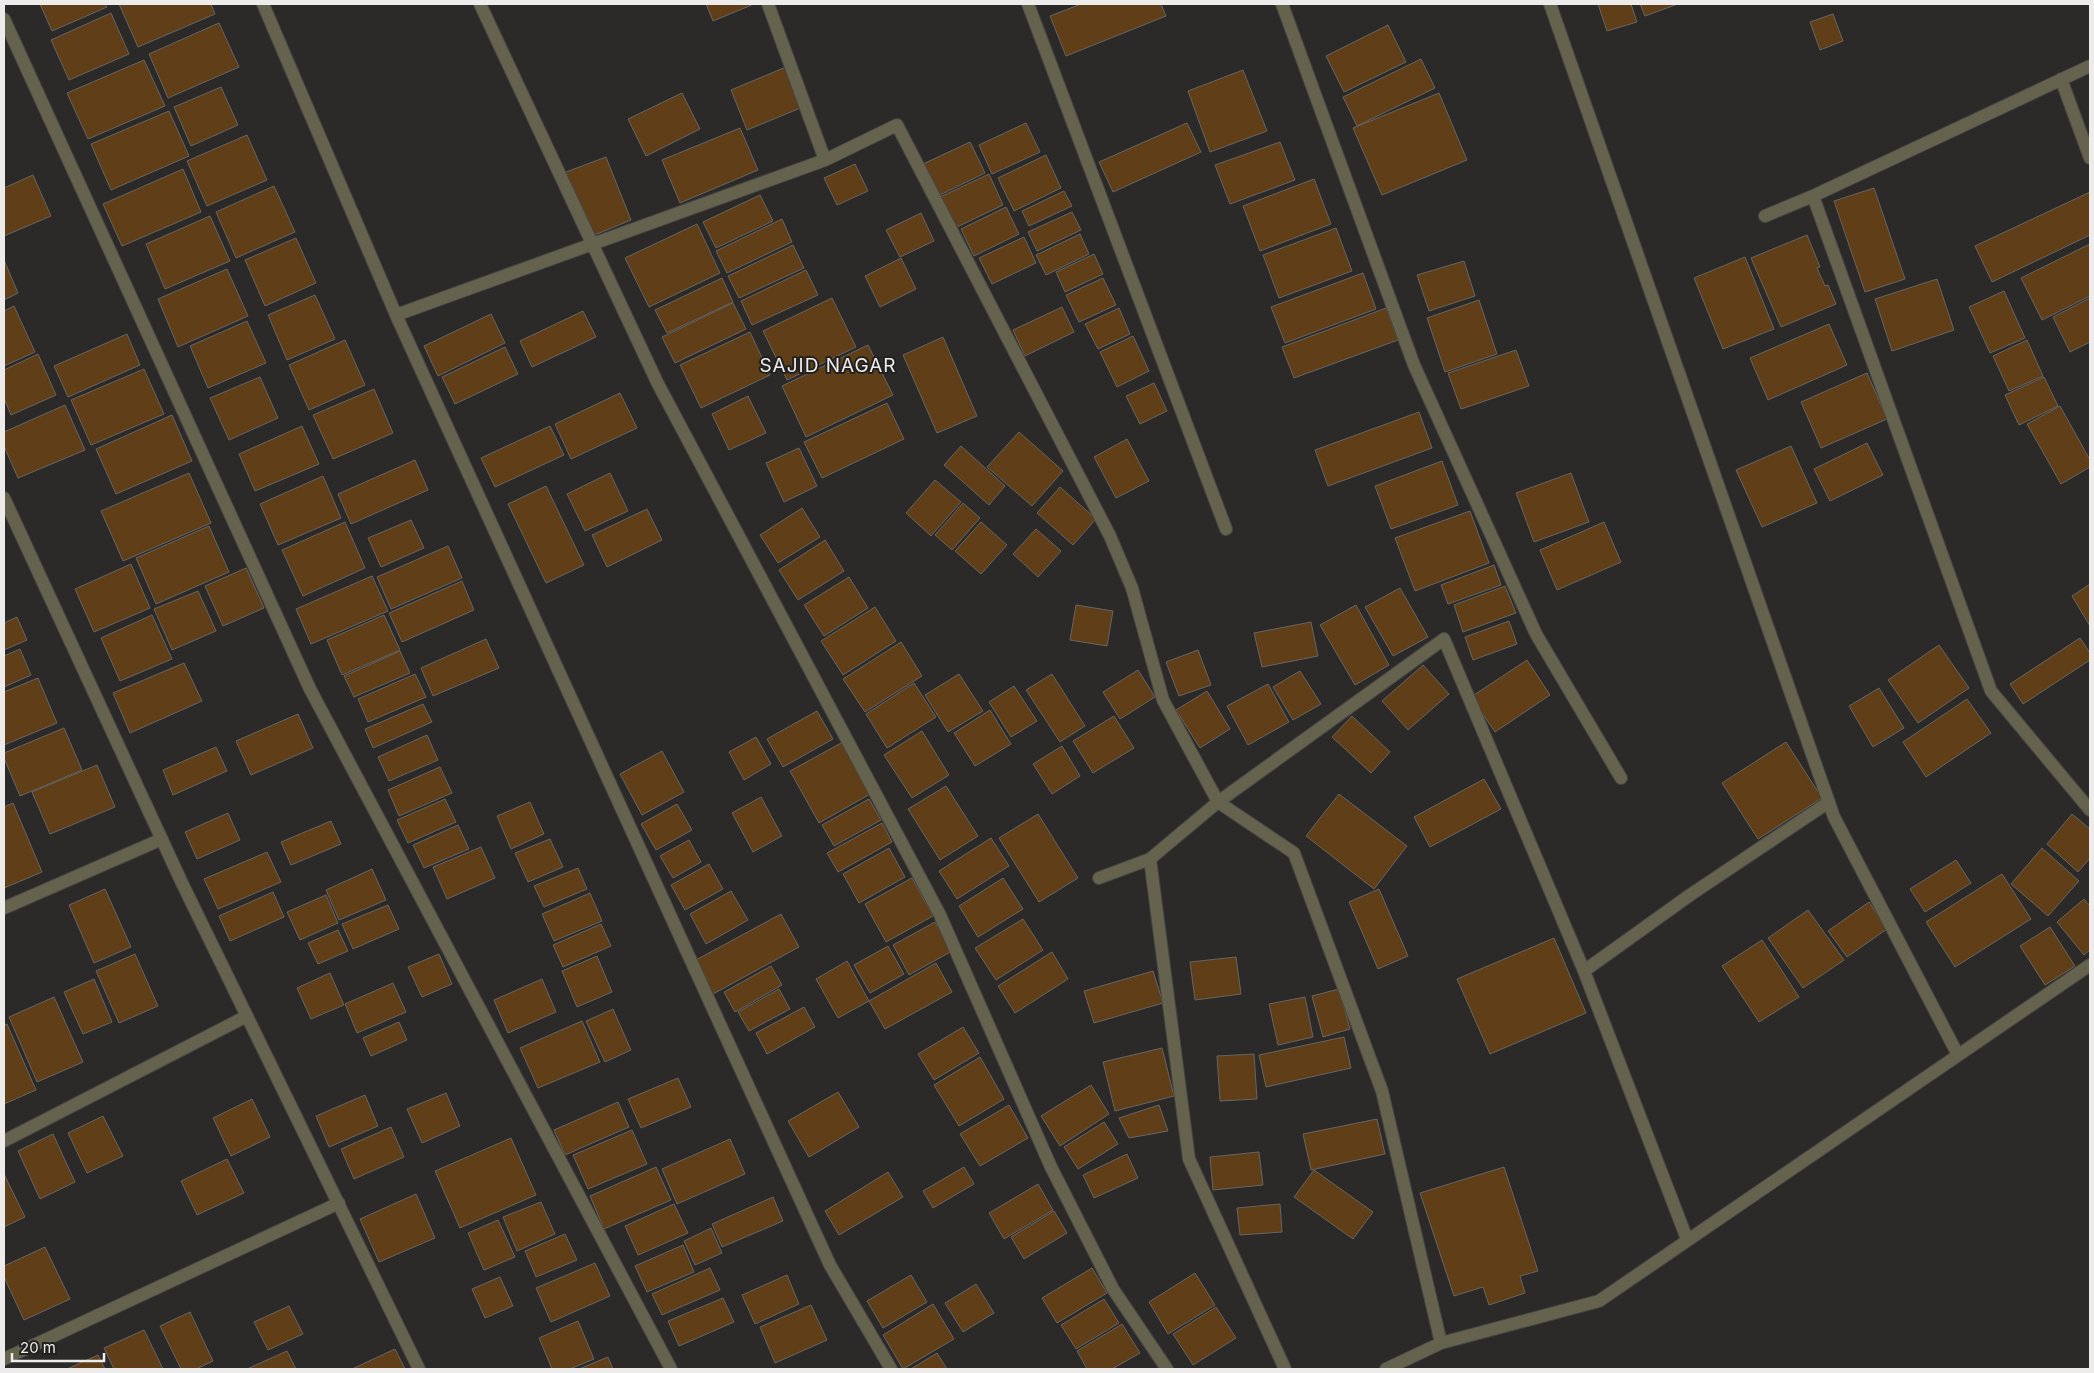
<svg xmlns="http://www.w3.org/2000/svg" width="2094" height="1373" font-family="Inter,sans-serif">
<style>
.building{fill:#603f18;stroke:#676563}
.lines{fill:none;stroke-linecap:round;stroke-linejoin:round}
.street-casing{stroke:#474543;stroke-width:14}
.street{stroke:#65634e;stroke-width:12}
.labels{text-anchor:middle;stroke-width:4;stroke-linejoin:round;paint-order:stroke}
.neighbourhood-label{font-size:19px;letter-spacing:1px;fill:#edeceb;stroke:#22211f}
</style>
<rect width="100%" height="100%" fill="#2c2a28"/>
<path class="building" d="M40 4H105L107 7 52 31Z
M119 4H211L215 14 138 47Z
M706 4H754L713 21Z
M1081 4H1161L1166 16 1066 56 1050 16Z
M1598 4H1631L1637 22 1607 31Z
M1640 4H1678L1645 16Z
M111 13 129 54 69 80 51 40Z
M1833 14 1843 41 1820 50 1810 22Z
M219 23 239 67 168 98 149 54Z
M1388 25 1406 62 1344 92 1326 56Z
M1421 59 1435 88 1357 126 1343 97Z
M144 60 165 106 88 139 67 93Z
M786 67 803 107 747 130 731 90Z
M1243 70 1267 131 1210 152 1188 91Z
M221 87 238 125 191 146 174 107Z
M682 93 700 129 646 156 628 119Z
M1439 93 1467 160 1382 195 1353 128Z
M169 111 189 156 111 190 91 144Z
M1026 123 1040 152 992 174 979 145Z
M1187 123 1201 152 1113 192 1099 162Z
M740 128 758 170 680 203 662 160Z
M247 135 267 180 207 206 187 161Z
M970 142 985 173 938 196 923 164Z
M1280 142 1295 180 1230 204 1215 165Z
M1046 155 1061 188 1014 211 998 178Z
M606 157 631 220 592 236 566 172Z
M855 164 868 191 837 205 824 178Z
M183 169 201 212 122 246 103 204Z
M989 174 1003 205 955 228 940 197Z
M33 175 51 216 4 236V188Z
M1314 179 1331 224 1260 251 1243 206Z
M274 186 295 232 236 258 216 212Z
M1874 188 1905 279 1865 292 1834 201Z
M1064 191 1072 206 1029 226 1022 211Z
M2090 192V235L1992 282 1975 246Z
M760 195 773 221 716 248 703 222Z
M1006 207 1019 234 974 256 961 229Z
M1072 212 1081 230 1037 251 1028 232Z
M921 213 934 241 900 257 886 230Z
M210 216 230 261 165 289 146 244Z
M782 219 792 242 727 273 716 251Z
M697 224 720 273 649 307 625 258Z
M1336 228 1352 271 1279 298 1263 255Z
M1080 234 1089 254 1046 275 1036 255Z
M1807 235 1820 267 1817 268 1825 286 1828 285 1836 304 1781 327 1751 258Z
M1024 237 1036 263 992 284 979 258Z
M296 238 316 283 265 306 245 260Z
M2090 244V296L2042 320 2021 278Z
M793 245 804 268 739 298 728 276Z
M1094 254 1103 274 1065 292 1056 272Z
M1745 257 1774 329 1723 349 1694 278Z
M901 258 916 289 880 307 865 276Z
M4 260 18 293 4 300Z
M1464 261 1475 296 1429 311 1417 275Z
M227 269 248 316 178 347 158 299Z
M806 270 818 295 752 325 741 301Z
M1363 273 1376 309 1285 343 1271 307Z
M722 278 733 302 667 333 655 310Z
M1103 278 1116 305 1079 322 1066 295Z
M1937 279 1954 330 1892 351 1875 299Z
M2004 291 2025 338 1990 353 1969 307Z
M315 295 335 339 287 360 268 315Z
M832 298 856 347 787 380 763 331Z
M2090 298V342L2070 352 2053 317Z
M1479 300 1497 354 1445 372 1427 318Z
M733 303 746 329 675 363 662 337Z
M14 306 35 352 4 366V311Z
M1062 307 1074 332 1025 356 1013 330Z
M1119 308 1130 334 1098 349 1085 324Z
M1386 308 1398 340 1294 378 1282 347Z
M583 311 596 337 532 367 520 341Z
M491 314 505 343 438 376 424 346Z
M247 321 266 363 208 388 190 346Z
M1829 324 1847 365 1768 400 1750 358Z
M750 332 770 375 701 408 680 365Z
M127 334 140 365 68 397 54 366Z
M1133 336 1149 371 1117 387 1100 352Z
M943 337 977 416 937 433 903 355Z
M345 340 365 385 309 410 289 365Z
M2027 340 2043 376 2009 391 1993 356Z
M868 345 893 395 806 437 782 386Z
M505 347 518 374 455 404 442 377Z
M1516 350 1529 386 1461 409 1448 373Z
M38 354 56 395 11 415 4 398V370Z
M144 369 164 414 91 445 71 400Z
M1867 373 1887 419 1821 448 1801 402Z
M260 377 278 418 229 440 210 398Z
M2044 377 2058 406 2019 425 2005 395Z
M1154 383 1167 411 1140 424 1126 396Z
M374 389 393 433 333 459 313 415Z
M620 393 637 428 571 459 555 424Z
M748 396 766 433 729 450 712 414Z
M887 403 904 439 822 478 804 442Z
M65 405 85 450 18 478 4 446V432Z
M2060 406 2090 460V467L2061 484 2027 424Z
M1419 412 1432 448 1328 486 1315 450Z
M172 415 192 461 116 494 96 449Z
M302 426 319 464 255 491 239 454Z
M550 426 564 455 495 487 481 458Z
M1019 432 1063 471 1032 506 987 467Z
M1127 439 1149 481 1116 498 1094 457Z
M1867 443 1883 475 1830 501 1814 469Z
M961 446 1005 486 989 505 944 465Z
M1791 446 1817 503 1762 527 1736 470Z
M799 448 817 486 784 502 766 463Z
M415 460 428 490 351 524 338 494Z
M1442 461 1458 505 1391 529 1375 486Z
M189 473 211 523 123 561 101 511Z
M610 473 628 511 585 531 567 494Z
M1571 473 1589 522 1534 542 1516 493Z
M323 476 341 518 278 545 260 504Z
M935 480 961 502 931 536 906 513Z
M546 486 584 565 546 583 508 504Z
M1060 487 1096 519 1073 545 1037 513Z
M963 503 980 518 952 550 935 535Z
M802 508 820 537 778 563 760 535Z
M647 509 662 540 607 567 592 535Z
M1470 511 1489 563 1415 591 1395 538Z
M411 520 424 548 381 567 368 538Z
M345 522 365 568 303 596 282 550Z
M981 522 1007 545 981 574 955 551Z
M1604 522 1621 562 1557 590 1540 550Z
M209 526 229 572 156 604 136 558Z
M1036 529 1061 551 1038 577 1013 554Z
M825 540 844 571 798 600 779 570Z
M448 546 462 578 391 609 377 577Z
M131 564 150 608 94 632 75 589Z
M1494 565 1501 585 1448 604 1441 585Z
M246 568 264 608 223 626 205 586Z
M372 576 388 611 311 644 296 609Z
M849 577 868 608 824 636 804 605Z
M462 581 474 610 402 642 389 613Z
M2090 584V626L2072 596Z
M1505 586 1516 613 1463 632 1454 605Z
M1400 588 1428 637 1393 656 1365 607Z
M198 591 216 631 172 650 154 609Z
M1076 605 1113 611 1107 646 1070 640Z
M1356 605 1389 665 1355 685 1320 625Z
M875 607 896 641 843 675 821 641Z
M152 615 172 659 120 681 101 638Z
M384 615 400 650 342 675 327 640Z
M17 617 27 640 4 650V623Z
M1509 621 1517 644 1473 660 1465 637Z
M1311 622 1318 656 1262 667 1254 633Z
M2080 638 2090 653V660L2023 704 2010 684Z
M486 639 499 668 433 696 421 668Z
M901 642 922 676 865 712 843 679Z
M1939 645 1969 688 1918 723 1888 680Z
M20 649 31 675 4 687V656Z
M1198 650 1211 685 1179 696 1166 662Z
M400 651 410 673 354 697 344 676Z
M1527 660 1550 695 1495 732 1471 697Z
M184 663 202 701 130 733 113 693Z
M1423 665 1449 694 1408 730 1382 701Z
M1138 670 1155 697 1120 719 1103 692Z
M1300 671 1321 704 1293 720 1273 687Z
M415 674 426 697 368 722 358 699Z
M959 674 983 711 948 732 925 695Z
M1052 674 1085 726 1060 742 1026 690Z
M38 678 57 723 4 745V692Z
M914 683 936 717 887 748 866 714Z
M1268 684 1289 722 1248 745 1227 706Z
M1014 686 1037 721 1011 737 989 702Z
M1879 688 1904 728 1873 747 1849 706Z
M1207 691 1230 729 1200 748 1176 710Z
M1967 699 1991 733 1926 777 1903 742Z
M423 704 432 722 373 748 365 729Z
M990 710 1011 744 975 766 954 733Z
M817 711 833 739 783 767 767 739Z
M298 714 313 748 251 775 236 741Z
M1114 716 1134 748 1093 773 1073 741Z
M1352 716 1390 752 1371 773 1332 737Z
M64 728 82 770 20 796 4 758V753Z
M922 731 949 775 912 798 884 755Z
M427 735 438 760 389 781 378 757Z
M756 737 771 764 744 780 729 752Z
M843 742 872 793 819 823 790 771Z
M1786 742 1822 798 1758 839 1722 783Z
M1062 746 1080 776 1052 794 1033 764Z
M216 747 227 771 173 795 163 770Z
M662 751 684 792 642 815 620 774Z
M97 765 115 807 50 834 32 792Z
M440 767 452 793 399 816 388 790Z
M1484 779 1501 809 1430 847 1414 817Z
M946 786 978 836 940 860 908 809Z
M1339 794 1407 846 1374 889 1306 836Z
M761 797 782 836 753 852 732 813Z
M445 799 456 822 408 843 397 820Z
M869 799 881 820 834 846 822 825Z
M530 802 544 834 511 849 497 816Z
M13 803 42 872 4 888V807Z
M677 804 692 830 656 850 641 824Z
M228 813 240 840 197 859 185 832Z
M1038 814 1078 878 1039 902 999 838Z
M2072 814 2090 829V858L2078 872 2047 844Z
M331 821 341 844 291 865 281 842Z
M882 823 892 842 838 872 827 853Z
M458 825 469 849 424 868 413 845Z
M991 838 1009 866 957 899 939 871Z
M550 839 563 867 528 882 515 853Z
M689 840 701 862 673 878 660 856Z
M481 847 495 878 447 899 433 867Z
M889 848 905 877 859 903 843 874Z
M2042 848 2079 881 2048 916 2011 884Z
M267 852 281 882 218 909 204 879Z
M1956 860 1971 883 1925 912 1910 889Z
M709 864 723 889 685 910 671 885Z
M578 868 587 889 544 907 534 886Z
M372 869 386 900 339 920 326 890Z
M2002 874 2031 919 1955 967 1926 922Z
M912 878 933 916 886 942 865 904Z
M1003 878 1023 909 978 937 959 906Z
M105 889 131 947 94 963 69 905Z
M1379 889 1408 956 1378 969 1349 902Z
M731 891 748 920 706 944 690 914Z
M273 892 284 917 230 941 219 916Z
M590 893 602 921 554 941 542 914Z
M326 895 338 923 300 940 287 912Z
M2084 899 2090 906V950L2084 955 2057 922Z
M1869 902 1887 929 1847 957 1828 931Z
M388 905 399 929 353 949 342 924Z
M1808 910 1844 960 1803 988 1768 938Z
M781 914 799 947 713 994 694 961Z
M1023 919 1043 950 996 980 975 948Z
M935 922 952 951 909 975 893 945Z
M601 924 611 946 563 967 553 945Z
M2050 927 2075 966 2045 985 2020 946Z
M338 930 348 951 318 964 308 943Z
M1554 938 1586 1013 1490 1054 1457 979Z
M1762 940 1799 997 1759 1022 1722 966Z
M888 946 904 974 870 993 854 965Z
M1052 952 1068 979 1015 1013 998 986Z
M135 954 158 1006 119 1023 96 971Z
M439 954 452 984 422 997 408 967Z
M597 956 612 992 577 1007 562 971Z
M1236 957 1241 994 1195 1000 1190 962Z
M847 961 869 1001 838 1018 816 979Z
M936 963 952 992 885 1029 869 1001Z
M771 966 782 985 735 1012 724 992Z
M1153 971 1163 1003 1094 1023 1084 991Z
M330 973 344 1005 311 1019 297 988Z
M94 979 112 1022 83 1034 64 992Z
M542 979 556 1012 508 1033 494 1000Z
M393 983 406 1012 357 1033 345 1004Z
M779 989 790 1009 749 1031 738 1012Z
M1339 989 1350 1029 1323 1037 1312 996Z
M54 997 83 1062 37 1082 9 1017Z
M1305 997 1313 1037 1278 1045 1269 1004Z
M804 1007 815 1027 767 1054 756 1033Z
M613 1009 631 1050 605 1062 586 1021Z
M582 1021 600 1062 538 1088 520 1048Z
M399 1022 407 1040 371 1056 363 1038Z
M7 1024 36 1090 4 1104V1025Z
M963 1027 979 1053 934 1080 918 1054Z
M1344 1037 1351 1068 1266 1087 1259 1055Z
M1162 1048 1174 1096 1115 1111 1103 1062Z
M1254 1054 1257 1099 1220 1101 1217 1056Z
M980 1057 1004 1099 959 1126 934 1085Z
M678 1078 691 1107 641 1128 628 1099Z
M1091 1085 1109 1114 1060 1146 1041 1116Z
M838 1092 859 1127 809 1157 788 1121Z
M446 1093 460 1126 422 1143 407 1109Z
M365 1095 378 1126 329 1147 316 1116Z
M252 1099 270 1137 231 1156 213 1118Z
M618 1102 629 1127 565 1155 554 1130Z
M1009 1105 1028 1138 980 1166 960 1134Z
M1159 1105 1168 1131 1129 1138 1119 1118Z
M103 1116 123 1156 87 1173 68 1133Z
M1377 1119 1385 1154 1311 1170 1303 1134Z
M1104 1122 1118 1144 1078 1169 1064 1147Z
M391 1127 404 1157 354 1179 341 1149Z
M632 1130 647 1164 588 1189 573 1155Z
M53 1134 75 1182 40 1199 18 1151Z
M511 1138 536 1195 460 1228 435 1171Z
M730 1139 745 1174 677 1204 662 1169Z
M1259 1152 1263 1185 1213 1190 1210 1157Z
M1127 1154 1138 1178 1094 1198 1083 1175Z
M227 1159 244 1193 197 1215 181 1181Z
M656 1167 671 1200 604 1229 590 1196Z
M964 1167 974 1184 933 1208 923 1191Z
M1504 1167 1538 1271 1520 1276 1525 1293 1489 1305 1483 1287 1454 1296 1420 1193Z
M1314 1170 1373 1212 1353 1239 1294 1197Z
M888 1172 903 1197 839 1235 825 1211Z
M4 1174 25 1217 4 1227Z
M1038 1184 1053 1210 1004 1239 989 1213Z
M416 1194 435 1238 379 1262 360 1219Z
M773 1197 783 1221 722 1247 712 1224Z
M541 1202 555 1234 517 1251 503 1217Z
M674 1204 688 1233 638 1255 625 1226Z
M1280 1204 1282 1232 1240 1235 1237 1208Z
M1054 1211 1067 1233 1024 1259 1011 1237Z
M498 1220 515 1257 484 1270 468 1233Z
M711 1228 722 1253 695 1265 684 1241Z
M565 1234 577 1260 536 1277 525 1251Z
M683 1245 694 1272 647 1292 635 1266Z
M45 1247 70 1299 24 1320 4 1277V1266Z
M595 1263 610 1296 551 1322 536 1288Z
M710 1268 720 1290 662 1315 652 1294Z
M1092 1268 1107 1293 1057 1323 1042 1298Z
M1195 1273 1215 1305 1168 1334 1149 1302Z
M787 1275 799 1304 755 1324 742 1295Z
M911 1275 927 1302 883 1328 867 1301Z
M500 1277 513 1306 485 1318 472 1289Z
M976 1284 994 1313 963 1332 945 1303Z
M723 1298 734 1322 679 1346 668 1321Z
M1104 1299 1119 1323 1076 1349 1061 1325Z
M933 1304 954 1339 903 1369 883 1335Z
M811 1305 827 1340 775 1363 760 1327Z
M289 1306 303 1334 268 1350 254 1322Z
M1216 1307 1236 1338 1193 1365 1173 1334Z
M190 1312 213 1361 196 1369H181L160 1326Z
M578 1321 594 1359 570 1369H552L539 1338Z
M1122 1324 1140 1353 1112 1369H1087L1077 1351Z
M144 1330 163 1369H114L104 1348Z
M395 1349 405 1369H352Z
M287 1351 296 1369H247Z
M937 1353 947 1369H911Z
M98 1355 105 1369H67Z
M608 1357 613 1369H579Z"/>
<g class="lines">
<defs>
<path id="street" d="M263 4 396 315 830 1265 891 1369
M480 4 657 382 940 915 1051 1167 1113 1289 1167 1369
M1028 4 1226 529
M1282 4 1414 365 1536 634 1621 778
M1550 4 1834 817 1958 1055
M4 19 310 689 671 1369
M2061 79 2090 158
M825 160 897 125 1110 536 1132 588 1163 700 1218 802 1294 853 1382 1091 1441 1343 1599 1301 2090 965
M1813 196 1991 691 2090 810
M1765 216 1813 196 2090 66
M396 315 825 160 768 4
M4 498 182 883 419 1369
M1150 859 1189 1159 1285 1369
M1099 878 1150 859 1218 802 1444 639 1584 971 1687 1239
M4 908 162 839
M1584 971 1690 895 1829 802
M4 1141 247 1016
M4 1359 339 1203
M1386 1369 1441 1343"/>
</defs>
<use href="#street" class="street-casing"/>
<use href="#street" class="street"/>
</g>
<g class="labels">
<g class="neighbourhood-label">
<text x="828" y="372">SAJID NAGAR</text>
</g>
</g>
<rect width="2094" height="1373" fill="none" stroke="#edeceb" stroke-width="10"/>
<path d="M12 1353v8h92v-8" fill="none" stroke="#edeceb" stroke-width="2.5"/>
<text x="20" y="1353" font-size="15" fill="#edeceb" stroke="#22211f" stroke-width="4" paint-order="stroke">20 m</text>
</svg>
